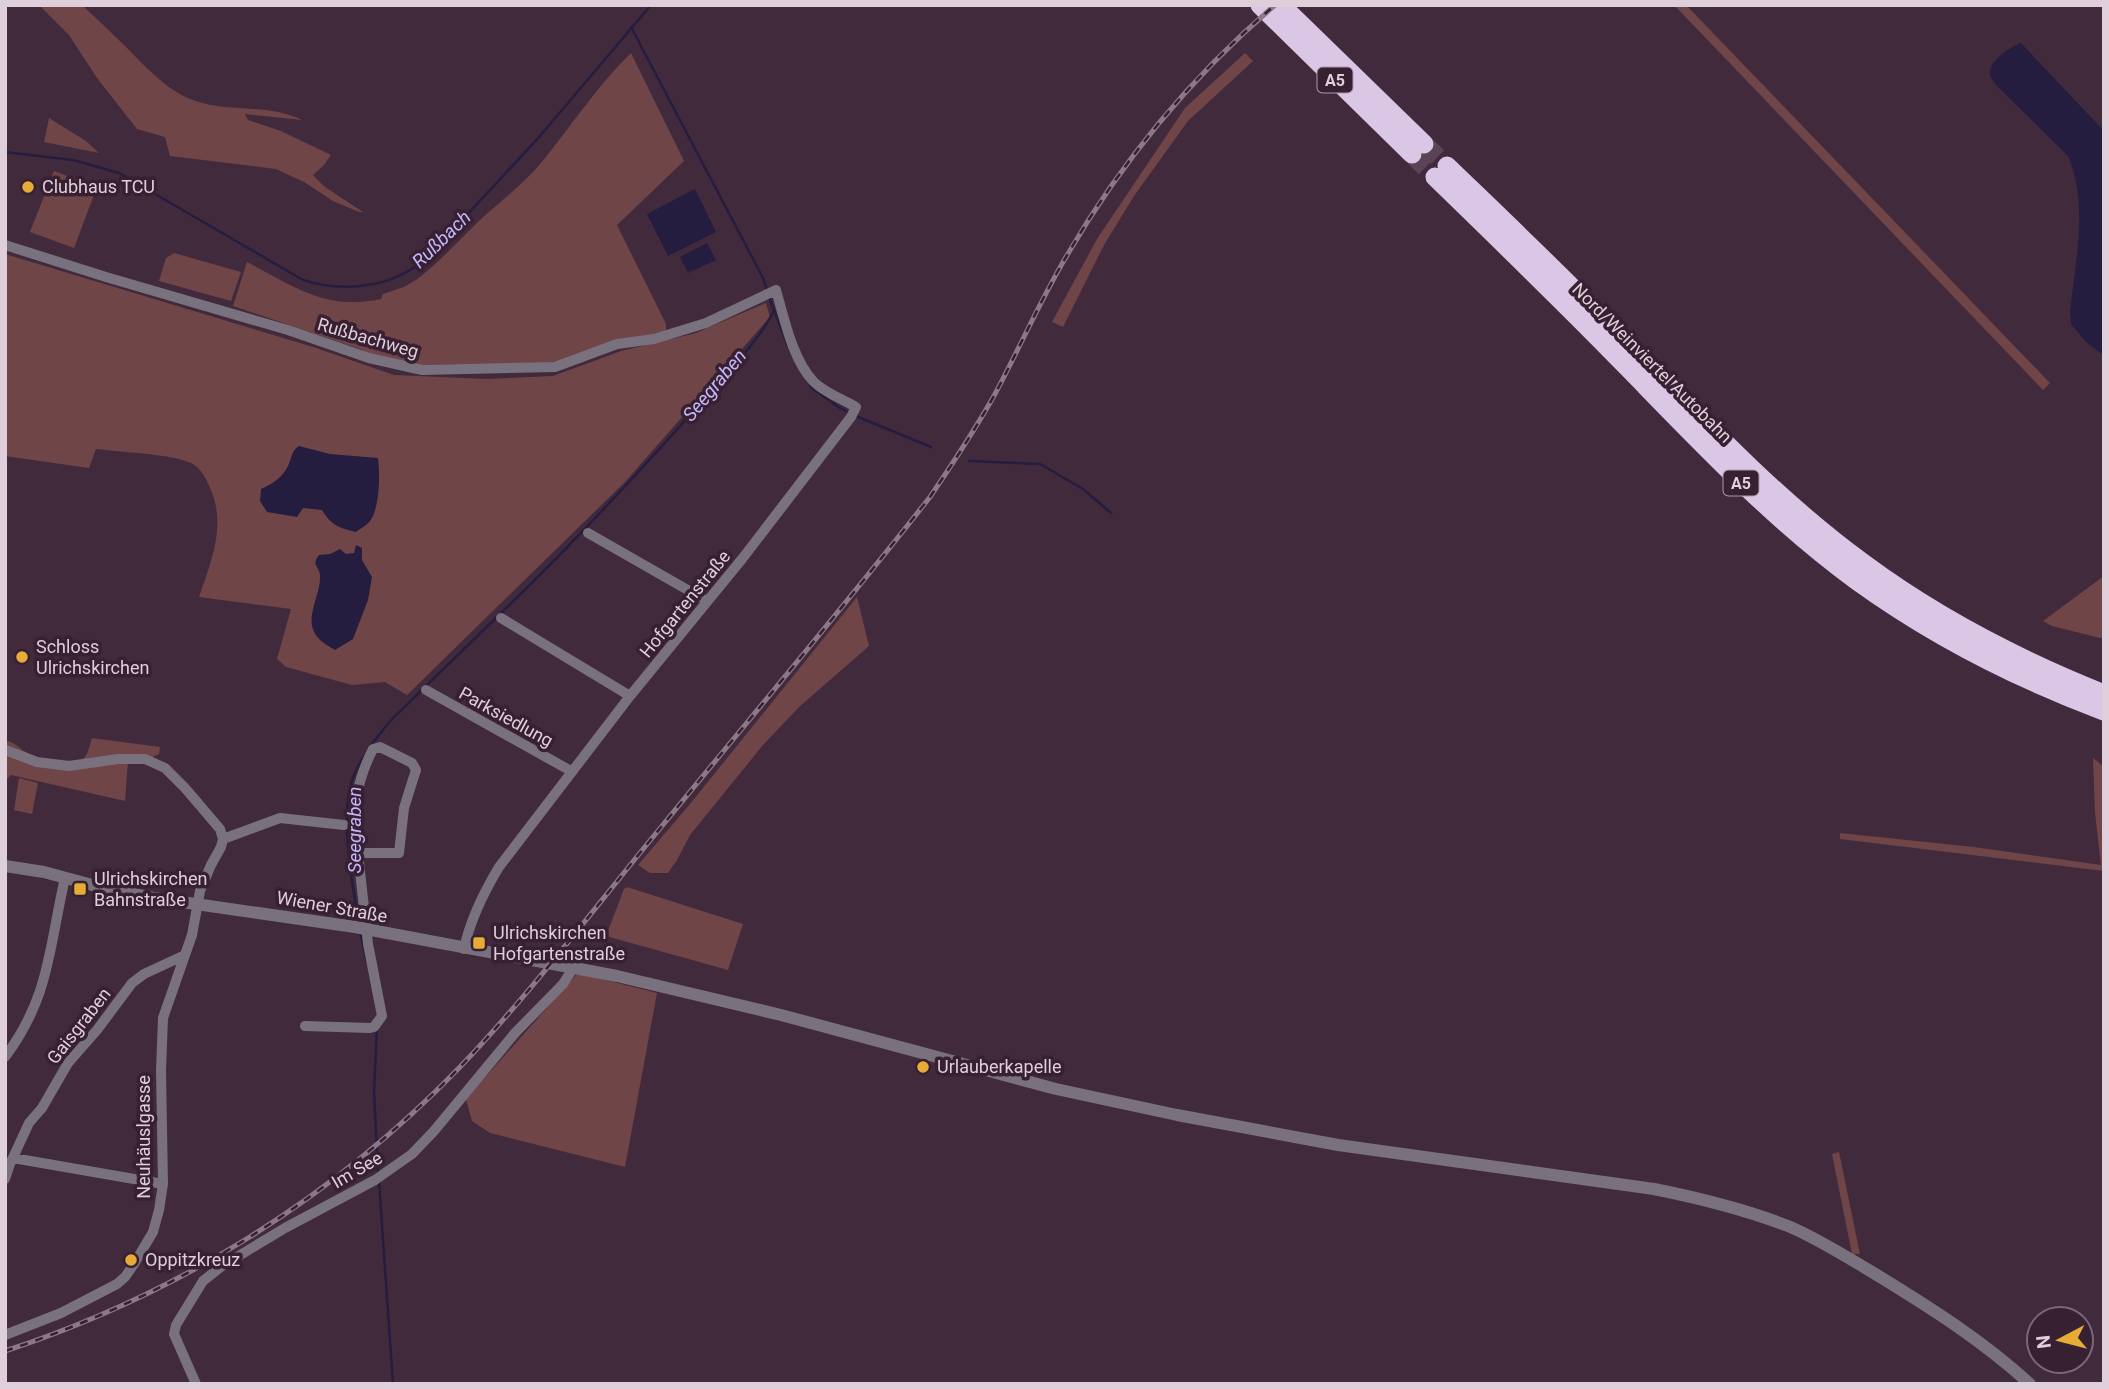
<svg xmlns="http://www.w3.org/2000/svg" width="2109" height="1389" font-family="Roboto,sans-serif">
<style>
.green{fill:#6f4547}
.water{fill:#251d3f}
.lines{fill:none;stroke-linecap:round;stroke-linejoin:round}
.stream{stroke:#251d3f;stroke-width:2.5}
.motorway-tunnel{stroke:#5a4355;stroke-width:19;stroke-dasharray:19 10;stroke-linecap:butt}
.minor{stroke:#79717e;stroke-width:10}
.tertiary{stroke:#79717e;stroke-width:12}
.motorway{stroke:#dac7e5;stroke-width:19}
.rail-casing{stroke:#8c7887;stroke-width:5}
.rail{stroke:#382033;stroke-width:2.5;stroke-dasharray:8;stroke-linecap:butt}
.poi-dot{fill:#e6ac36;stroke:#382033;stroke-width:2.5}
.labels{text-anchor:middle;stroke-width:7;stroke-linejoin:round;paint-order:stroke}
.shield{fill:#382033;stroke:#ad9aa8;stroke-width:2}
.shield-label{font-size:16px;font-weight:bold;fill:#dfcfda}
.poi-label{font-size:18px;fill:#dfcfda;stroke:#382033;text-anchor:start}
.street-label{font-size:18px;fill:#dfcfda;stroke:#382033}
.water-label{font-size:19px;font-style:italic;fill:#c3b8fa;stroke:#382033}
</style>
<rect width="100%" height="100%" fill="#422a3d"/>
<path class="green" d="M39 5H82C98 20 114 35 129 50 151 72 171 95 202 103 235 112 270 104 302 120L245 114 248 120 281 131 331 155 324 165 313 175 325 187 363 212H359L333 201 304 182 276 169 170 156 165 137 137 129 97 78 69 35Z
M1674 5H1686L2050 383 2043 390Z
M631 53 684 161 617 225 666 324V331L553 363 420 365 363 352V350L233 306 247 262C294 286 325 311 381 299L383 294 404 287 416 280C439 263 458 241 479 221 503 199 529 180 549 153 576 119 599 84 631 53Z
M1245 53 1253 61 1188 121 1134 196 1104 245 1063 327 1052 322 1097 239 1185 108Z
M49 118 86 141 99 153 44 142Z
M54 171 97 187 74 248 30 232Z
M174 253 241 272 231 301 159 281 166 258Z
M5 254 313 347 394 375 487 379 553 376 621 351 696 333 766 303 770 317 625 482 407 695 385 682 352 685 286 667 277 659 291 609 199 597C211 561 227 525 210 488 206 478 201 468 191 463 172 454 119 452 96 449L89 468 5 456Z
M2104 576V639L2052 626 2043 621Z
M857 597 869 646 799 707 763 745 690 835 677 860 668 873H650L638 865 690 804Z
M92 738 160 747 159 754 144 761H128L125 801 11 775 5 781V740C16 743 20 749 29 754 39 760 73 766 83 759 88 755 90 744 92 738Z
M2093 758 2104 767V871L1840 839V833L1974 847 2101 865 2095 813Z
M19 778 38 783 32 814 14 810Z
M627 887 743 924 728 970 606 936 624 889Z
M578 973 657 993 625 1167 490 1133 472 1121 466 1099Z
M1839 1152 1860 1254H1852L1832 1154Z"/>
<path class="water" d="M2021 43 2104 131 2103 355 2086 342 2071 324 2070 312C2075 262 2089 204 2068 156L1996 85C1994 82 1991 79 1990 75 1988 61 2010 47 2021 43Z
M695 189 716 232 668 256 647 214Z
M707 243 716 260 688 273 680 257Z
M299 446 330 454 378 458C380 473 380 508 370 521 367 525 360 529 356 532 339 528 331 525 322 510L303 508 297 517 267 512 260 501 261 489C272 484 282 478 288 466 292 458 291 451 299 446Z
M356 545 362 548V560L372 577 368 600 353 639 335 650C325 644 315 639 312 626 309 610 321 592 320 575 319 566 311 565 319 555L330 554 340 549 346 554 354 553Z"/>
<g class="lines">
<path class="stream" d="M631 27 763 278 767 290
M5 152 73 160 119 173 303 280C337 291 380 289 410 270 416 267 422 261 428 257L540 136 651 5
M769 297 788 346
M810 385 813 389 840 408 850 413
M856 416 931 447
M969 461 1040 464 1083 489 1111 513
M501 613C571 546 636 475 701 403 722 378 761 339 774 310
M371 745 391 720 496 618
M359 925C353 886 341 826 350 788 352 776 359 764 366 754
M360 931 367 962
M377 1027 374 1092 378 1174
M379 1181 393 1384"/>
<path class="motorway-tunnel" d="M1424 144 1447 166
M1412 154 1435 177"/>
<path class="minor" d="M5 245 106 277 288 330 369 358 422 370 555 367 617 344 654 339 706 323 776 290C784 318 793 361 814 382 825 393 842 399 856 407L851 417 742 559 630 696 499 867C484 892 470 920 464 949
M588 533 707 601
M501 618 630 696
M426 690 571 771
M5 750 37 762 69 766 118 759H145L165 768 185 788 220 829 223 839 221 847 211 865 200 891 192 935 163 1018 161 1071 163 1184 159 1210 153 1232 134 1264 125 1277 117 1284 61 1313 5 1335
M223 839 280 818 344 825
M305 1026 370 1028 374 1027 382 1016 368 944 358 853H399L404 808 416 770 412 763 380 747 373 749C354 786 353 813 358 853
M5 1057C50 997 49 947 65 878
M13 1158 163 1184
M5 1179 10 1164 29 1123 42 1108 68 1063 97 1030 132 983 144 974 185 955
M196 1384 174 1334 176 1325 203 1281 222 1266 285 1228 375 1180 412 1154 434 1131 515 1033 563 984 574 967"/>
<path class="tertiary" d="M5 866 44 872 107 889 154 898 355 927 617 976 781 1015 1056 1089 1177 1115 1338 1145 1654 1189C1699 1198 1744 1209 1788 1226 1819 1239 1848 1258 1877 1275 1931 1308 1983 1341 2030 1384"/>
<path class="motorway" d="M1260 5 1412 154
M1281 5 1424 144
M1447 166C1505 222 1564 278 1620 336 1698 416 1773 497 1863 563 1937 618 2019 660 2104 694
M1435 177C1501 241 1567 305 1631 371 1703 445 1773 519 1856 580 1932 635 2016 678 2104 711"/>
<defs>
<path id="rail" d="M5 1351C177 1295 333 1198 459 1068 532 992 595 907 662 826 751 717 843 608 930 497 953 463 975 430 995 394 1019 349 1040 301 1066 257 1121 162 1191 77 1275 5"/>
</defs>
<use href="#rail" class="rail-casing"/>
<use href="#rail" class="rail"/>
</g>
<g class="poi-dot">
<circle cx="28" cy="187" r="7"/>
<circle cx="22" cy="657" r="7"/>
<rect x="73" y="882" width="14" height="14" rx="3.5"/>
<rect x="472" y="936" width="14" height="14" rx="3.5"/>
<circle cx="923" cy="1067" r="7"/>
<circle cx="131" cy="1260" r="7"/>
</g>
<g class="labels">
<g class="shield">
<rect x="1317.5" y="67.5" width="35" height="25" rx="5"/>
<rect x="1723.5" y="470.5" width="35" height="25" rx="5"/>
</g>
<g class="shield-label">
<text x="1335" y="86">A5</text>
<text x="1741" y="489">A5</text>
</g>
<g class="poi-label">
<text x="42" y="193">Clubhaus TCU</text>
<text x="36" y="653">Schloss<tspan x="36" dy="21">Ulrichskirchen</tspan></text>
<text x="94" y="885">Ulrichskirchen<tspan x="94" dy="21">Bahnstraße</tspan></text>
<text x="493" y="939">Ulrichskirchen<tspan x="493" dy="21">Hofgartenstraße</tspan></text>
<text x="937" y="1073">Urlauberkapelle</text>
<text x="145" y="1266">Oppitzkreuz</text>
</g>
<g class="street-label">
<text transform="translate(368 338) rotate(16)" y="6">Rußbachweg</text>
<text transform="translate(1652 363) rotate(45)" y="6">Nord/Weinviertel Autobahn</text>
<text transform="translate(685 604) rotate(-51)" y="6">Hofgartenstraße</text>
<text transform="translate(506 717) rotate(29)" y="6">Parksiedlung</text>
<text transform="translate(332 907) rotate(10)" y="6">Wiener Straße</text>
<text transform="translate(79 1026) rotate(-52)" y="6">Gaisgraben</text>
<text transform="translate(144 1137) rotate(-90)" y="6">Neuhäuslgasse</text>
<text transform="translate(357 1170) rotate(-30)" y="6">Im See</text>
</g>
<g class="water-label">
<text transform="translate(441 239) rotate(-44)" y="7">Rußbach</text>
<text transform="translate(714 385) rotate(-50)" y="7">Seegraben</text>
<text transform="translate(354 830) rotate(-90)" y="7">Seegraben</text>
</g>
</g>
<rect width="2109" height="1389" fill="none" stroke="#dfcfda" stroke-width="14"/>
<g transform="translate(2060 1340) rotate(263)"><circle r="33" fill="#382033" stroke="#7b6676" stroke-width="2"/>
<path d="M0-5L12 26L0 18L-12 26Z" fill="#e6ac36"/>
<text y="-10" font-size="19" font-weight="bold" text-anchor="middle" fill="#dfcfda">N</text>
</g>
</svg>
